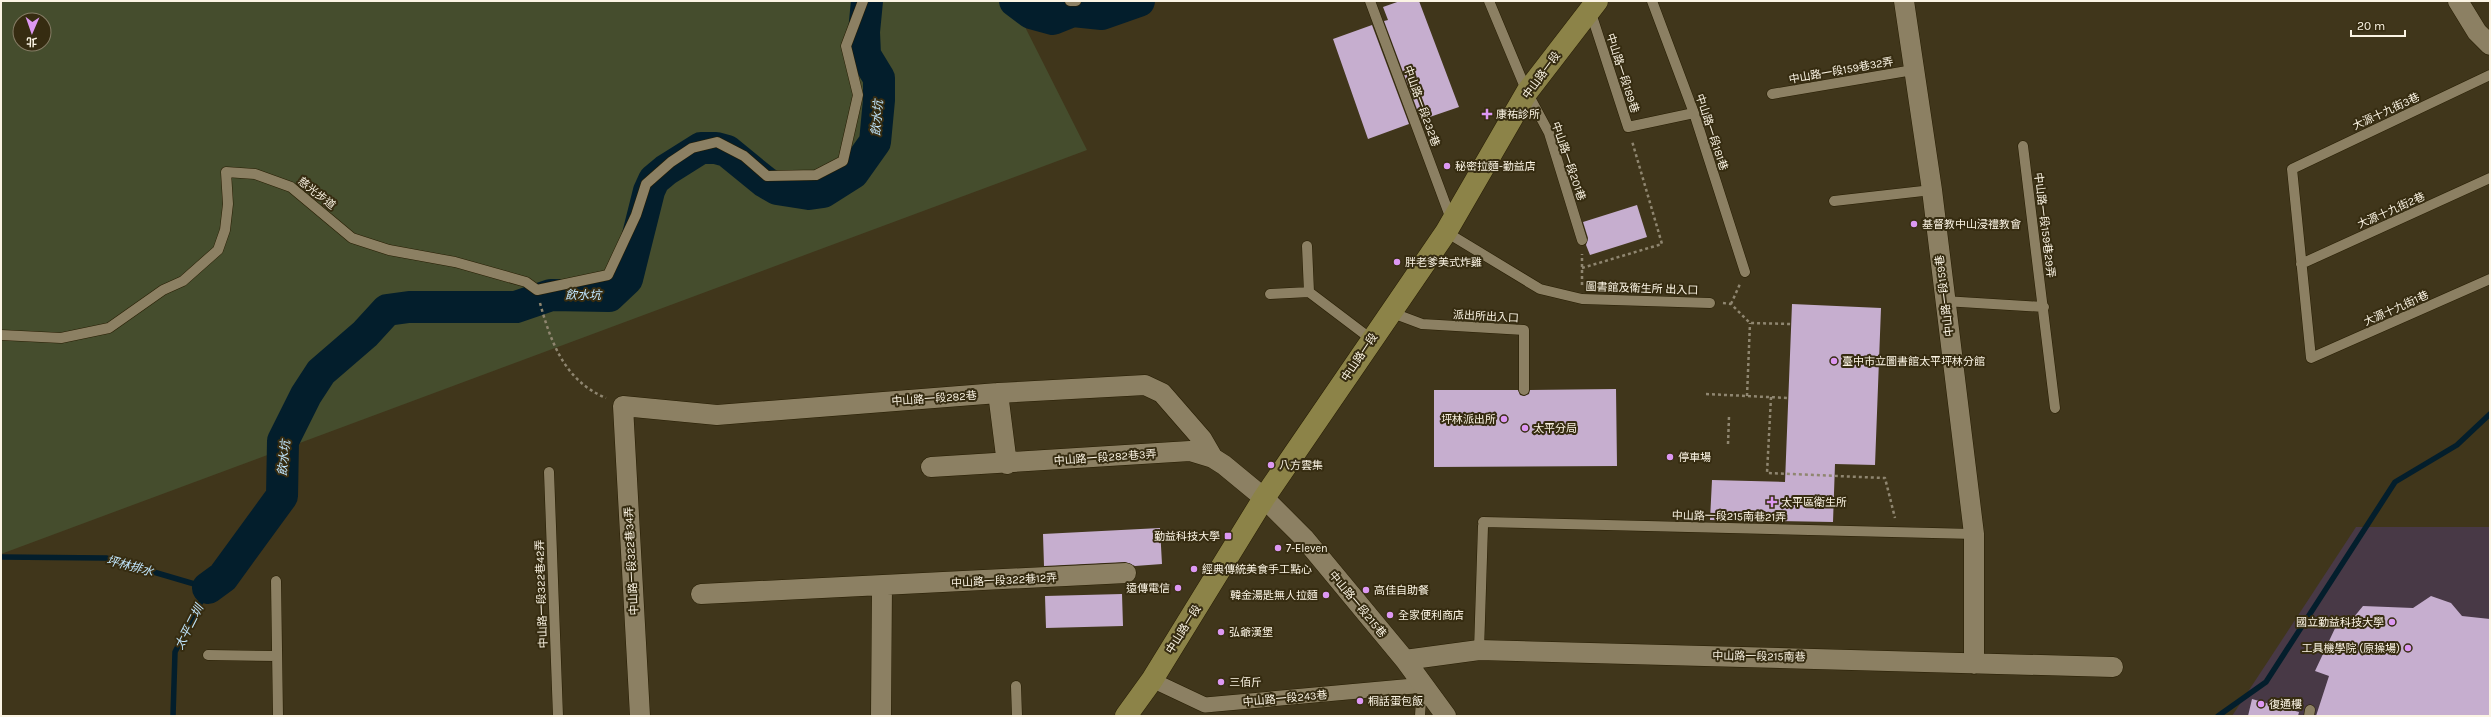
<svg xmlns="http://www.w3.org/2000/svg" width="2491" height="717" font-family="Karla,'Noto Sans TC',sans-serif">
<style>
.education{fill:#483946}
.green{fill:#454d2d;fill-rule:evenodd}
.lines{fill:none;stroke-linecap:round;stroke-linejoin:round}
.stream{stroke:#031e2c;stroke-width:5.5}
.river{stroke:#031e2c;stroke-width:32}
.building{fill:#c6aecf}
.service-casing{stroke:#271d03;stroke-width:11}
.pedestrian-casing{stroke:#271d03;stroke-width:16}
.minor-casing{stroke:#271d03;stroke-width:21}
.secondary-casing{stroke:#271d03;stroke-width:23}
.path{stroke:#8f8670;stroke-width:2.5;stroke-dasharray:3 3;stroke-linecap:butt}
.service{stroke:#8c8063;stroke-width:10}
.pedestrian{stroke:#8c8063;stroke-width:15}
.minor{stroke:#8c8063;stroke-width:20}
.secondary{stroke:#8c8348;stroke-width:22}
.poi-dot{fill:#dd98f3;stroke:#362c11;stroke-width:1.5}
.labels{text-anchor:middle;stroke-width:4;stroke-linejoin:round;paint-order:stroke}
.street-label{font-size:11px;fill:#fbf4e4;stroke:#362c11}
.poi-label{font-size:11px;fill:#fbf4e4;stroke:#362c11;text-anchor:start}
.water-label{font-size:12px;font-style:italic;fill:#c0e5fc;stroke:#362c11}
</style>
<rect width="100%" height="100%" fill="#40361b"/>
<path class="education" d="M2356 527H2490V716H2232Z"/>
<path class="green" d="M1 1H1012L1087 150 1 554ZM20 20H44V44H20Z"/>
<g class="lines">
<path class="stream" d="M1 557 106 558 208 588 175 652 173 716
M2218 716 2266 682 2395 482 2457 445 2490 414"/>
<path class="river" d="M1015 1 1031 13 1053 19 1073 11 1102 14 1139 1
M208 588 223 577 282 496 283 441 306 395 321 372 365 334 387 310 409 307H516L551 295 609 296 627 279 649 191 654 180 666 170 701 148H716L727 151 765 182 777 189 809 194 823 192 853 173 875 142 879 100V78L865 55 864 32 867 1"/>
</g>
<path class="building" d="M1400 1H1419L1459 107 1421 120 1384 21 1388 20 1383 7Z
M1372 25 1409 124 1368 139 1333 39Z
M1637 205 1647 237 1590 255 1586 245 1588 238 1583 222Z
M1792 304 1881 308 1875 465 1835 464 1833 522 1710 520 1712 480 1785 482Z
M1616 389 1617 466 1434 467V390H1518L1520 395 1524 396 1529 394 1530 390Z
M1160 528 1162 564 1135 566 1125 562 1044 566 1043 534Z
M1122 594 1123 626 1046 628 1045 596Z
M2431 596 2451 603 2462 616 2490 619V716H2316L2329 676 2315 671 2337 624 2349 623 2363 606 2413 608Z
M2252 699 2299 712 2298 716H2248Z"/>
<g class="lines">
<defs>
<path id="service" d="M1070 1H1076
M1370 1 1451 219
M1489 1 1527 92 1549 133 1582 240
M1652 1 1694 113 1745 272
M1590 10 1628 127 1694 113
M2490 75 2292 169 2311 358 2490 279
M1772 94 1913 70
M2023 146 2055 408
M1834 201 1932 190
M1446 232 1540 289 1582 299 1710 303
M1307 246 1309 292 1371 339
M2301 264 2490 178
M1270 294 1309 292
M1944 301 2044 307
M1390 312 1422 324 1524 330V390
M1 335 61 338 109 328 163 290 183 281 218 250 225 230 228 204 226 172 255 174 291 187 352 238 389 250 455 262 526 282 537 290 608 275 636 215 646 184 671 162 692 148 717 142 744 156 767 176 816 175 843 161 858 95 846 46 863 1
M549 472 558 716
M1483 522 1974 534
M276 581 278 716
M1479 650 1483 526
M208 655 277 656
M1016 686 1017 716
M1420 716 1421 700 1430 692
M2309 716 2310 710"/>
<path id="pedestrian" d="M1152 680 1205 705 1425 685"/>
<path id="minor" d="M1904 1 1932 190 1974 534V664
M2458 1 2477 32 2490 45
M998 393 1007 464
M931 467 1190 451 1213 458 1224 465 1264 498 1304 538 1405 660 1446 716
M701 594 1126 573
M1405 660 1479 650 2113 667
M640 716 623 406 717 415 998 393 1145 385 1162 393 1202 439 1213 458
M881 716 882 586"/>
<path id="secondary" d="M1126 716 1152 680 1264 498 1446 232 1527 92 1597 1"/>
</defs>
<use href="#service" class="service-casing"/>
<use href="#pedestrian" class="pedestrian-casing"/>
<use href="#minor" class="minor-casing"/>
<use href="#secondary" class="secondary-casing"/>
<path class="path" d="M1582 268 1662 244 1632 141
M1582 285V254
M540 303C551 343 565 381 606 398
M1723 303 1731 304 1750 323 1791 324
M1731 304 1740 284
M1706 394 1788 398
M1747 396 1750 323
M1771 397 1767 473 1885 478 1895 518
M1728 444 1729 417"/>
<use href="#service" class="service"/>
<use href="#pedestrian" class="pedestrian"/>
<use href="#minor" class="minor"/>
<use href="#secondary" class="secondary"/>
</g>
<g class="poi-dot">
<path d="M1485 108h4v4h4v4h-4v4h-4v-4h-4v-4h4z"/>
<circle cx="1447" cy="166" r="4"/>
<circle cx="1914" cy="224" r="4"/>
<circle cx="1397" cy="262" r="4"/>
<circle cx="1834" cy="361" r="4"/>
<circle cx="1504" cy="419" r="4"/>
<circle cx="1525" cy="428" r="4"/>
<circle cx="1670" cy="457" r="4"/>
<circle cx="1271" cy="465" r="4"/>
<path d="M1770 496h4v4h4v4h-4v4h-4v-4h-4v-4h4z"/>
<rect x="1224" y="532" width="8" height="8" rx="2"/>
<circle cx="1278" cy="548" r="4"/>
<circle cx="1194" cy="569" r="4"/>
<circle cx="1178" cy="588" r="4"/>
<circle cx="1366" cy="590" r="4"/>
<circle cx="1326" cy="595" r="4"/>
<circle cx="1390" cy="615" r="4"/>
<circle cx="2392" cy="622" r="4"/>
<circle cx="1221" cy="632" r="4"/>
<circle cx="2408" cy="648" r="4"/>
<circle cx="1221" cy="682" r="4"/>
<circle cx="1360" cy="701" r="4"/>
<circle cx="2261" cy="704" r="4"/>
</g>
<g class="labels">
<g class="street-label">
<text transform="translate(1841 70) rotate(-10)" y="4">中山路一段159巷32弄</text>
<text transform="translate(1623 73) rotate(72)" y="4">中山路一段189巷</text>
<text transform="translate(1541 75) rotate(-54)" y="4">中山路一段</text>
<text transform="translate(1422 106) rotate(70)" y="4">中山路一段232巷</text>
<text transform="translate(2386 111) rotate(-25)" y="4">大源十九街3巷</text>
<text transform="translate(1712 132) rotate(72)" y="4">中山路一段181巷</text>
<text transform="translate(1569 161) rotate(71)" y="4">中山路一段201巷</text>
<text transform="translate(317 193) rotate(38)" y="4">慈光步道</text>
<text transform="translate(2391 210) rotate(-24)" y="4">大源十九街2巷</text>
<text transform="translate(2045 225) rotate(83)" y="4">中山路一段159巷29弄</text>
<text transform="translate(1642 288) rotate(2)" y="4">圖書館及衛生所 出入口</text>
<text transform="translate(1944 296) rotate(-97)" y="4">中山路一段159巷</text>
<text transform="translate(2396 308) rotate(-24)" y="4">大源十九街1巷</text>
<text transform="translate(1486 316) rotate(3)" y="4">派出所出入口</text>
<text transform="translate(1359 357) rotate(-56)" y="4">中山路一段</text>
<text transform="translate(934 398) rotate(-4)" y="4">中山路一段282巷</text>
<text transform="translate(1105 457) rotate(-4)" y="4">中山路一段282巷3弄</text>
<text transform="translate(1729 516) rotate(1)" y="4">中山路一段215南巷21弄</text>
<text transform="translate(631 561) rotate(-93)" y="4">中山路一段322巷34弄</text>
<text transform="translate(1004 580) rotate(-3)" y="4">中山路一段322巷12弄</text>
<text transform="translate(541 594) rotate(-92)" y="4">中山路一段322巷42弄</text>
<text transform="translate(1358 604) rotate(50)" y="4">中山路一段215巷</text>
<text transform="translate(1183 629) rotate(-58)" y="4">中山路一段</text>
<text transform="translate(1759 656) rotate(1)" y="4">中山路一段215南巷</text>
<text transform="translate(1285 698) rotate(-5)" y="4">中山路一段243巷</text>
</g>
<g class="poi-label">
<text x="1496" y="118">康祐診所</text>
<text x="1455" y="170">秘密拉麵-勤益店</text>
<text x="1922" y="228">基督教中山浸禮教會</text>
<text x="1405" y="266">胖老爹美式炸雞</text>
<text x="1842" y="365">臺中市立圖書館太平坪林分館</text>
<text x="1496" y="423" text-anchor="end">坪林派出所</text>
<text x="1533" y="432">太平分局</text>
<text x="1678" y="461">停車場</text>
<text x="1279" y="469">八方雲集</text>
<text x="1781" y="506">太平區衛生所</text>
<text x="1220" y="540" text-anchor="end">勤益科技大學</text>
<text x="1286" y="552">7-Eleven</text>
<text x="1202" y="573">經典傳統美食手工點心</text>
<text x="1170" y="592" text-anchor="end">遠傳電信</text>
<text x="1374" y="594">高佳自助餐</text>
<text x="1318" y="599" text-anchor="end">韓金湯匙無人拉麵</text>
<text x="1398" y="619">全家便利商店</text>
<text x="2384" y="626" text-anchor="end">國立勤益科技大學</text>
<text x="1229" y="636">弘爺漢堡</text>
<text x="2400" y="652" text-anchor="end">工具機學院 (原操場)</text>
<text x="1229" y="686">三佰斤</text>
<text x="1368" y="705">桐話蛋包飯</text>
<text x="2269" y="708">復通樓</text>
</g>
<g class="water-label">
<text transform="translate(877 118) rotate(-85)" y="4">飲水坑</text>
<text transform="translate(583 295) rotate(1)" y="4">飲水坑</text>
<text transform="translate(284 458) rotate(-84)" y="4">飲水坑</text>
<text transform="translate(130 566) rotate(15)" y="4">坪林排水</text>
<text transform="translate(189 627) rotate(-63)" y="4">太平二圳</text>
</g>
</g>
<rect width="2491" height="717" fill="none" stroke="#fbf4e4" stroke-width="4"/>
<g transform="translate(32 32) rotate(182)"><circle r="19" fill="#362c11" stroke="#857c65"/>
<path d="M0-3L7 15L0 10L-7 15Z" fill="#dd98f3"/>
<text y="-6" font-size="11" font-weight="bold" text-anchor="middle" fill="#fbf4e4">北</text>
</g>
<path d="M2351 30v6h54v-6" fill="none" stroke="#fbf4e4" stroke-width="2"/>
<text x="2357" y="30" font-size="12" fill="#fbf4e4" stroke="#362c11" stroke-width="3" paint-order="stroke">20 m</text>
</svg>
